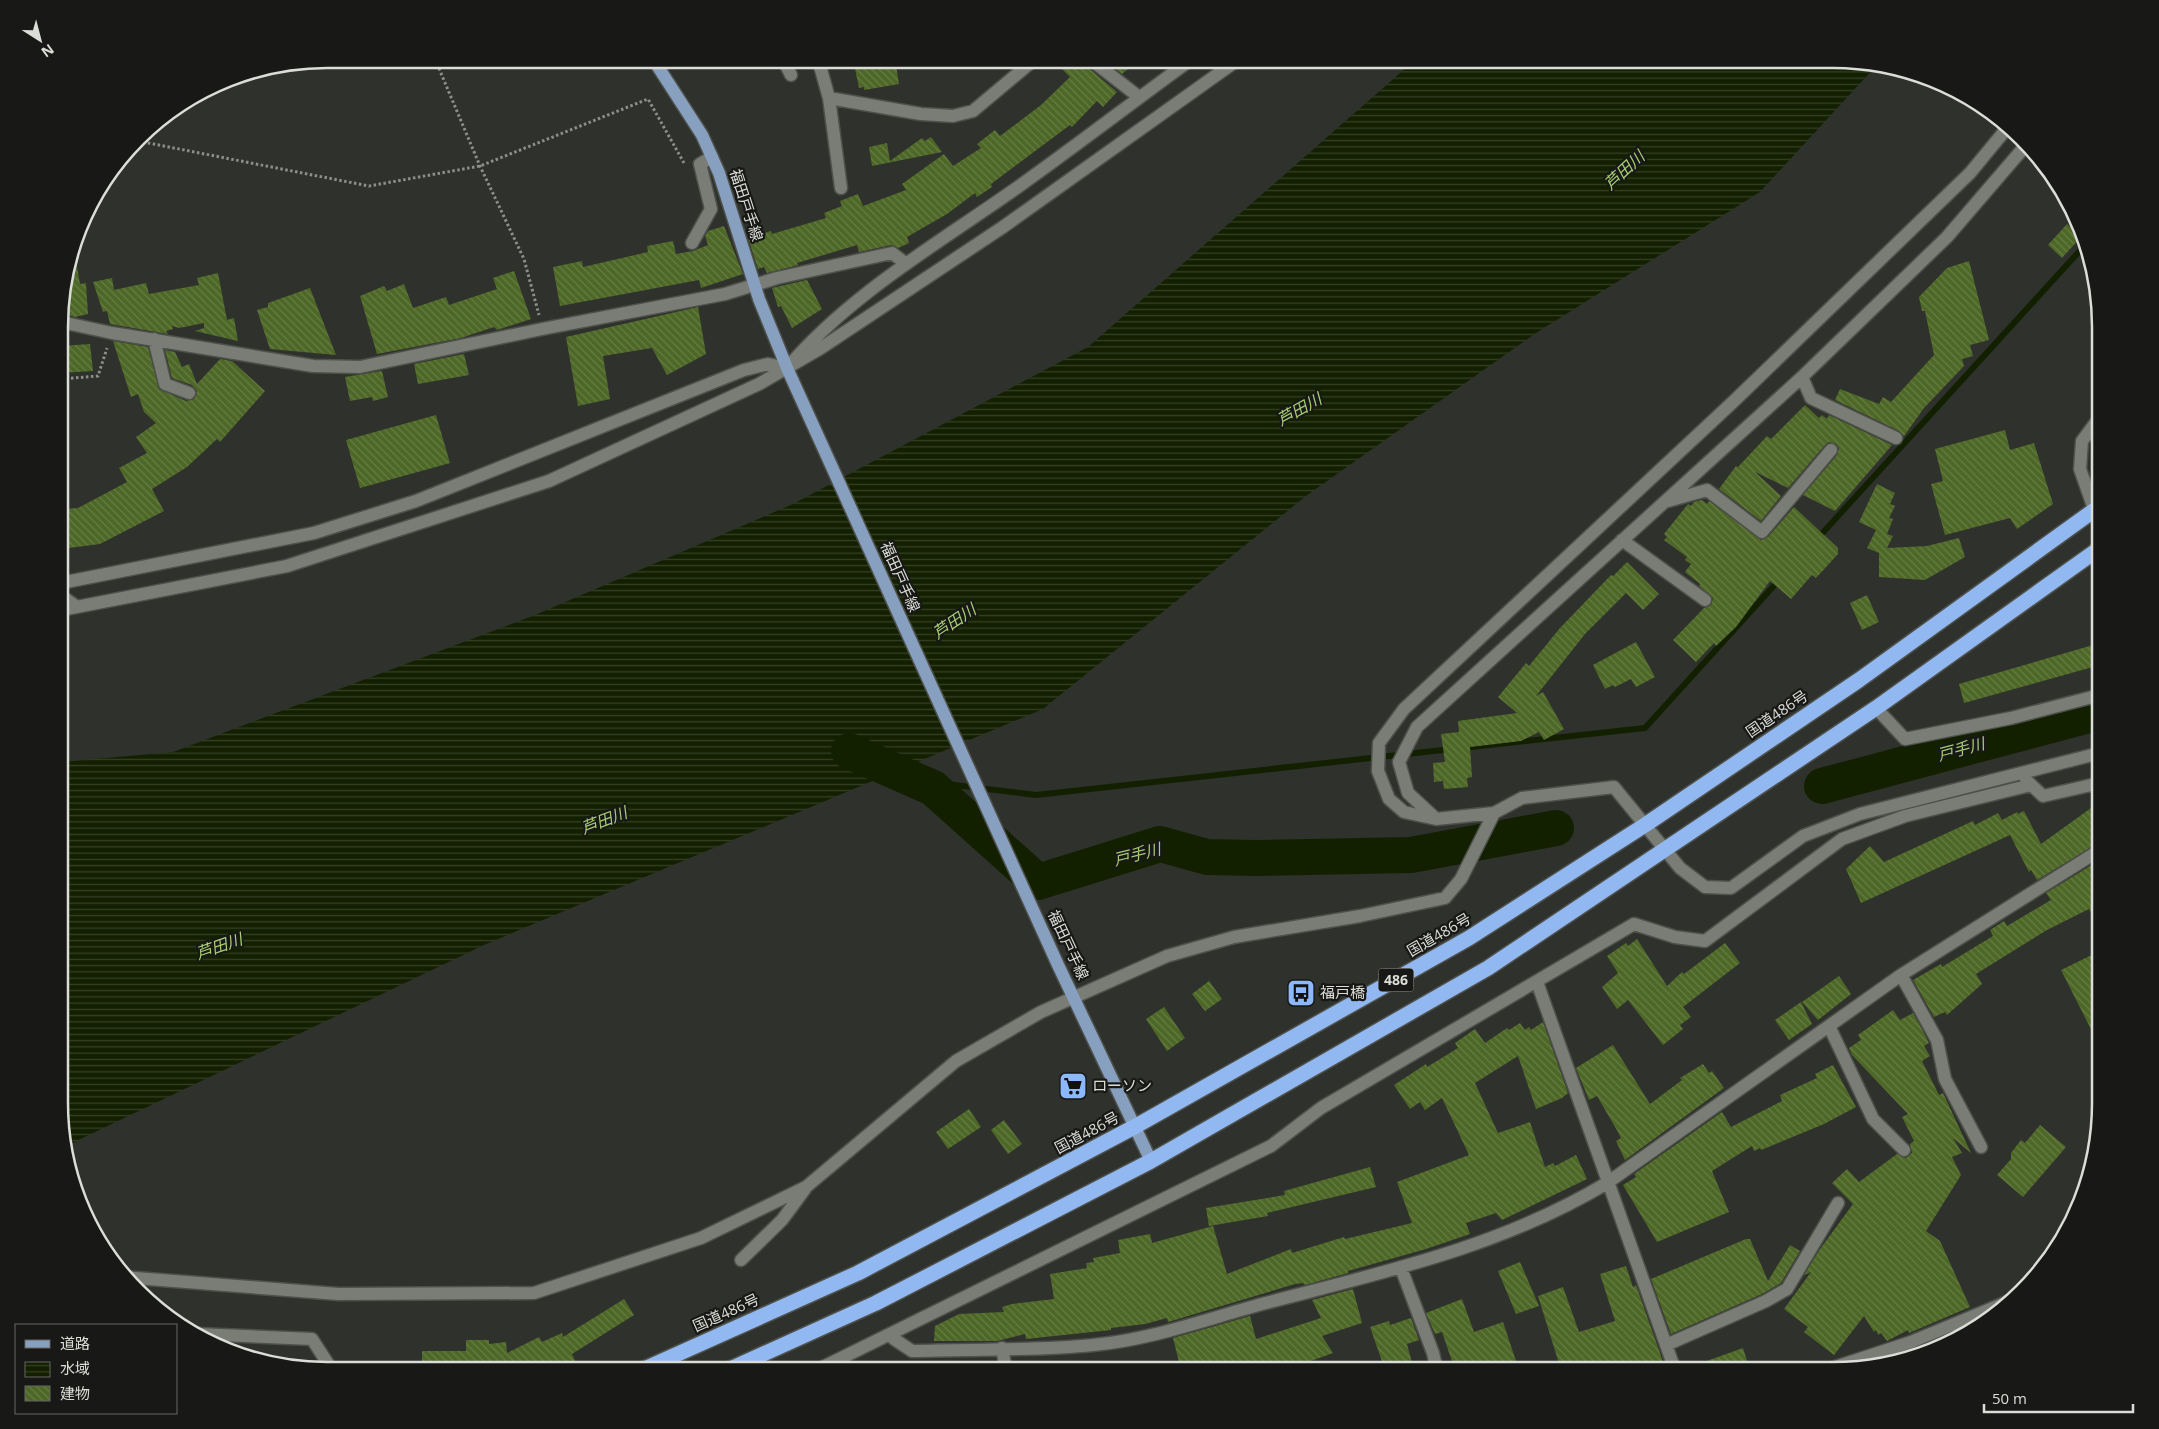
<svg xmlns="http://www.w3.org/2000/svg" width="2159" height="1429" font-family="'Open Sans','Noto Sans JP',sans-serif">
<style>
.water{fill:url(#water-rules)}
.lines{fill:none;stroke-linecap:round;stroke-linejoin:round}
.stream{stroke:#132000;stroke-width:6}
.river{stroke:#132000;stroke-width:36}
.building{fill:url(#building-back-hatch)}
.minor-casing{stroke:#4e504b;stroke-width:15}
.major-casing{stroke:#4e504b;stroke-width:15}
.highway-casing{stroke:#4e504b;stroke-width:18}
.path{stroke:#8c8e89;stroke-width:3;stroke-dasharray:2.5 2.5;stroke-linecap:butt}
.minor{stroke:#7a7d76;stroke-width:12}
.major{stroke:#88a0c0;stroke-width:12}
.highway{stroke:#91b8f1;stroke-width:15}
.labels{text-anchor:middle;stroke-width:4.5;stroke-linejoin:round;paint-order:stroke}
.shield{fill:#181916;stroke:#a0a29e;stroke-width:1}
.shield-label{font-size:14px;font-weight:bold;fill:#dbddd9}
.street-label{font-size:15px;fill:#dbddd9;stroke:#181916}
.poi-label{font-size:15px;fill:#dbddd9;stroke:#181916;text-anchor:start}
.water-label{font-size:16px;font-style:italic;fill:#a8cf73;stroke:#181916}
.rim{fill:none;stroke:#dbddd9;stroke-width:2.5}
</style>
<defs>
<pattern id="water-rules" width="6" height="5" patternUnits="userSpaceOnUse" patternTransform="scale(1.25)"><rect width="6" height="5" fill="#132000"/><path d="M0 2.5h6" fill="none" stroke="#354025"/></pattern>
<pattern id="building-back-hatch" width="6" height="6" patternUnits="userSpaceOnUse" patternTransform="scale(1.25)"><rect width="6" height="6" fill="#4d6726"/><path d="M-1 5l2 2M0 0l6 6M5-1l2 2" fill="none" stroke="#667c45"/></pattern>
</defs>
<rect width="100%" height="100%" fill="#2f322c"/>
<path class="water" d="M1416 59H1833L1876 66 1760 192 1536 333 1306 496 1043 709 484 945 64 1147 61 1137V762L173 752 535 615 793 504 1088 347Z"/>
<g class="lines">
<path class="stream" d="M1817 539 2086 244
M1462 748 1645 728 1780 579
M896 766 938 783 1036 795 1452 749"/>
<path class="river" d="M849 751 933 788 1038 882 1160 844 1207 857 1256 858 1411 855 1556 828
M1822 786 2100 712"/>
</g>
<path class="building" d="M853 59H895L899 84 864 90V87L859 88Z
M1073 59H1082L1085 65 1117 92 1103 107 1097 101 1072 127 1070 125 991 184 992 187 977 197 975 193 947 214 907 237 909 243 898 248 891 245 859 252 857 245 797 263 798 265 767 273 764 267 758 269 748 238 771 231 772 234 826 218 824 213 842 206 840 201 858 194 863 206 906 190 902 184 944 154 953 166 981 148 977 144 995 130 1000 136 1041 105 1070 77 1062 69Z
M1103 59H1140L1122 74Z
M931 137 942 152 872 166 869 147 887 143 890 161 922 138 925 141Z
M2067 224 2081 237 2062 258 2048 245Z
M724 226 743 274 701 288 699 280 560 306 553 267 582 261 583 267 648 252 647 246 673 241 676 254 693 251 708 245 705 236 708 231Z
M74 249 80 284 86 283 88 314 75 317 68 315 63 285Z
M1969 261 1989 340 1970 345 1973 356 1962 359 1964 366 1924 408 1904 436 1899 431 1835 400 1840 389 1879 404 1883 397 1891 402 1934 355 1925 311H1922L1919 297 1947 268Z
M514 271 531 319 497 330 494 327 461 338 377 354 360 296 384 286 387 291 404 284 413 308 446 297 449 305 497 289 493 278Z
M218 273 227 320 234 318 238 341 195 331 204 328V323L179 328 172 326 173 329 166 331 168 334 110 324 107 311 103 312 93 282 112 278 114 290 146 283 149 294 199 285 197 278Z
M807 280 822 309 792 328 781 306 778 307 772 288Z
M310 288 336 355 270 349 257 310 268 307V303Z
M698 307 706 354 667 375 652 348 603 356 610 399 578 406 566 337Z
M113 341 148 347 159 389 186 401 194 399 197 391 192 385 172 378 165 350 175 352 182 367 189 364 197 384 220 359 232 361 265 391 220 442 217 439 187 467 152 489 164 511 100 544 61 549V522L66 521 64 509 78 508 127 482 119 468 147 453 136 437 156 423 144 412 138 394 131 397Z
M90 344 93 371 61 373V346Z
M464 354 469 375 418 384 414 364Z
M382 371 388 397 373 401 372 397 350 401 345 377Z
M1805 405 1819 418 1822 415 1827 419 1829 415 1892 445 1835 511 1803 495 1837 455 1839 448 1836 444 1829 442 1825 445 1788 488 1755 472 1781 496 1761 521 1719 489 1736 466 1738 467 1767 436 1771 439Z
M436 415 450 463 360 488 346 440Z
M2005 430 2010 450 2034 443 2053 504 2017 529 2010 518 1945 535 1931 484 1943 481 1935 449Z
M1877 484 1895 493 1890 504 1895 506 1889 518 1893 519 1887 534 1893 536 1887 548 1927 546 1959 538 1965 557 1925 580 1879 577V553L1867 548 1876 530 1859 522Z
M1702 500 1707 504 1709 501 1761 540 1768 537 1794 507 1838 548V554L1816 578 1812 575 1791 599 1770 581 1736 627 1716 646 1714 643 1696 662 1673 640 1704 608 1711 605 1713 598 1699 586 1700 584 1685 572 1691 564 1685 560 1687 557 1664 540 1667 537 1664 534 1688 504 1691 506 1694 502Z
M1627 562 1659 594 1643 610 1626 593 1585 634 1536 696 1543 692 1564 729 1544 740 1539 732 1521 741 1470 747 1472 777 1467 778 1468 787 1444 789 1443 781 1434 782 1433 763 1445 762 1441 734 1459 732 1458 721 1517 713 1498 697 1526 663 1529 666 1560 628 1611 575 1613 576Z
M1867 595 1879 622 1862 630 1850 603Z
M1636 642 1655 677 1636 687 1631 679 1615 687 1613 685 1605 689 1593 665Z
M2100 643V665L1964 703 1959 684Z
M2100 806V842L2037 880 2031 870 2029 872 2010 835 1861 903 1846 869 1870 846 1884 862 1973 821 1975 825 1998 813 2002 820 2017 812 2018 814 2024 811 2041 844 2091 808 2093 811Z
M2100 860V929L2089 909 2047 930 1976 974 1982 984 1947 1015 1945 1012 1934 1017 1913 980 1941 964 1942 967 1993 936 1990 930 2004 921 2007 926 2051 900 2046 893Z
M1637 939 1667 986 1682 972 1684 974 1725 943 1740 963 1683 1007 1691 1017 1680 1025 1683 1029 1663 1045 1628 1000 1617 1009 1602 987 1618 973 1607 956 1626 943 1628 946Z
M2100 951V1047L2061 970Z
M1839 976 1851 994 1818 1020 1802 1002Z
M1209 981 1222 999 1205 1011 1192 994Z
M1801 1002 1812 1024 1789 1040 1775 1020Z
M1164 1007 1185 1038 1167 1051 1146 1019Z
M1893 1010 1900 1020 1913 1013 1922 1029 1929 1043 1924 1046 1930 1056 1922 1061 1939 1095 1943 1093 1971 1153 1953 1138 1962 1153 1952 1157 1961 1175 1926 1231 1940 1241 1970 1307 1909 1333 1908 1330 1887 1341 1881 1333 1878 1335 1876 1330 1874 1332 1864 1316 1834 1355 1804 1332 1808 1327 1784 1309 1811 1272 1804 1275 1820 1249 1853 1204 1832 1183 1847 1169 1859 1182 1897 1154 1906 1158 1912 1153 1910 1144 1914 1141 1902 1117 1908 1114 1852 1055 1849 1048 1861 1040 1858 1035Z
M1543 1022 1568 1093 1562 1098 1536 1109 1518 1056 1475 1083 1498 1133 1530 1122 1545 1167 1553 1163 1555 1166 1576 1155 1587 1179 1502 1220 1496 1213 1466 1223 1470 1234 1426 1249 1348 1271V1273L1305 1285 1303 1283 1295 1284 1168 1322 1167 1318 1145 1324 1111 1328V1330L1026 1339 1025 1334 997 1341H934L935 1326 959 1314 1004 1312 1002 1307 1012 1304 1054 1299 1050 1274 1087 1268 1086 1263 1094 1262 1093 1258 1120 1253 1118 1240 1150 1234 1152 1243 1213 1226 1227 1274 1291 1249 1292 1253 1344 1237 1345 1239 1412 1223 1397 1182 1469 1155 1442 1098 1425 1110 1420 1102 1410 1109 1394 1085 1426 1064 1427 1067 1458 1048 1455 1043 1475 1029 1485 1043 1507 1028 1509 1030 1520 1023 1525 1030 1529 1027 1531 1030Z
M1613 1045 1650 1104 1682 1080 1680 1078 1703 1064 1709 1073 1712 1071 1724 1088 1625 1160 1616 1141 1621 1138 1618 1132 1597 1096 1589 1100 1576 1068Z
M1833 1065 1856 1107 1824 1124 1761 1150 1760 1148 1754 1151 1752 1146 1712 1171 1729 1212 1657 1242 1623 1185 1636 1177 1634 1174 1722 1112 1731 1127 1782 1101 1780 1095 1817 1078 1815 1074Z
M969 1109 981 1127 948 1149 936 1132Z
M1004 1120 1022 1144 1008 1154 991 1130Z
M2040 1125 2066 1147 2023 1197 1997 1175 2011 1159V1153L2021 1140 2025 1143Z
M1370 1167 1376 1187 1267 1213 1268 1216 1209 1226 1206 1208 1285 1195 1284 1191Z
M1746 1239H1750L1768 1281 1790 1245 1800 1251 1781 1283 1762 1294 1671 1334 1651 1279Z
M1520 1262 1539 1306 1516 1314 1498 1271Z
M1626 1266 1633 1287 1636 1285 1666 1370H1561L1538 1296 1563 1287 1579 1332 1615 1321 1600 1274Z
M1353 1289 1362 1323 1322 1336 1333 1353 1286 1370H1181L1173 1338 1250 1316 1256 1339 1321 1318 1312 1300Z
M624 1299 634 1315 572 1354 577 1365 565 1370H422V1351H466V1340H489V1344L506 1342 507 1353 539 1337 542 1342 562 1333 563 1337Z
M1462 1299 1474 1332 1503 1322 1519 1370H1455L1442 1332 1435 1334 1426 1313Z
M1411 1318 1419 1340 1407 1344 1414 1370H1385L1370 1327 1389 1321 1390 1325Z
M1743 1348 1750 1370H1688L1687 1368Z"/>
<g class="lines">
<defs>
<path id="minor" d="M783 59 791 75
M818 59 829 98 841 188
M1090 59 1139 97
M829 98 921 114 953 116 973 111 1035 59
M692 243 711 209 700 164 712 157
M61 322 112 333 313 366 360 367 542 329 725 294 777 278 892 253 905 263
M154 339 165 384 189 393
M1802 377 1811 398 1896 438
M2100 417 2082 441 2080 469 2100 526
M1668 501 1707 490 1762 532 1831 450
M1622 540 1705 600
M61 583 314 533 416 501 744 370 768 364 787 368C851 293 939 243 1018 187 1077 145 1134 101 1192 59
M61 599 67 600 77 607
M61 610 287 566 549 481 759 384 821 348 1003 227 1239 59
M1876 708 1905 739 2011 718 2100 695
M2026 780 2043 796 2100 783
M1494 813 1436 819 1404 812 1389 799 1378 771 1379 743 1404 709 1734 401 1970 173 2008 127
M1435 818 1408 793 1399 762 1417 727 1802 377 1947 237 2027 144
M1901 975 1937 1040 1945 1079 1981 1147
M1537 982 1675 1370
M1829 1026 1873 1119 1904 1150
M741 1260 782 1220 805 1189
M1401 1268 1433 1353 1437 1370
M123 1277 338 1294 534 1293 701 1238 806 1187 956 1061 1041 1012 1167 956 1234 937 1360 916 1445 898 1461 879 1494 813 1522 798 1614 787 1680 868 1705 887 1731 888 1803 836 1860 814 2100 753
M197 1334 312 1339 332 1370
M891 1335 894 1339 912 1351C972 1349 1034 1351 1093 1345 1150 1340 1207 1319 1262 1304 1380 1273 1501 1247 1607 1183L1901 975 2100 850
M1666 1345 1766 1301 1787 1289 1838 1203
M1002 1348 1006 1370
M817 1370 1271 1146 1321 1108 1634 924 1675 937 1705 941 1842 839 1905 816 2031 785
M1826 1370 1911 1342 2012 1300"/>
<path id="major" d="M653 59 702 135 719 173 759 299 787 368 1058 965 1151 1161"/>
<path id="highway" d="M642 1370 858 1273 1136 1126 1469 938 1645 825 1859 680 2100 506
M728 1370 876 1303 1151 1161 1488 968 1876 708 2100 548"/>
</defs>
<use href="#minor" class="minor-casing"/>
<use href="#major" class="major-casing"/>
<use href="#highway" class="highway-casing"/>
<path class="path" d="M435 59 480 166 524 259 539 315
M138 141 369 186 480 166 648 99 684 163
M61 379 98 376 107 348"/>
<use href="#minor" class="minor"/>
<use href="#major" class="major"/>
<use href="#highway" class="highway"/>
</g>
<defs>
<symbol id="bus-square" viewBox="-11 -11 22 22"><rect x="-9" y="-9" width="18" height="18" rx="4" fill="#8cb9fc" stroke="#181916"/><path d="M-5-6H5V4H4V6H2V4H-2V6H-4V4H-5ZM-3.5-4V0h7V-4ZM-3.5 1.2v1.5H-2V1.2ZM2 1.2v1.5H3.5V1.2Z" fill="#111"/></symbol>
<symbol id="supermarket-square" viewBox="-11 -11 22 22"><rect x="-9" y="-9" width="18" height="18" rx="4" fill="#8cb9fc" stroke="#181916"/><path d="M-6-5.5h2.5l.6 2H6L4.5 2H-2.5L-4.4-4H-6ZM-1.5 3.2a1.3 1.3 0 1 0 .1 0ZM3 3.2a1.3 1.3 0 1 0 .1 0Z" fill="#111"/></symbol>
</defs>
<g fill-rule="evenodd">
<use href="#bus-square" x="1285" y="977" width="32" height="32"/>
<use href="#supermarket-square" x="1057" y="1070" width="32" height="32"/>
</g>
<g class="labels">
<rect class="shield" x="1378.5" y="968.5" width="35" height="23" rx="4"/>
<g class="shield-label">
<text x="1396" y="985">486</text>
</g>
<g class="street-label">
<text transform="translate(746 205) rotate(72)" y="5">福田戸手線</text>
<text transform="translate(900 577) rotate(66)" y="5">福田戸手線</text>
<text transform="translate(1777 714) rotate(-34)" y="5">国道486号</text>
<text transform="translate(1439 935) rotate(-30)" y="5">国道486号</text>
<text transform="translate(1068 945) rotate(65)" y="5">福田戸手線</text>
<text transform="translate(1087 1133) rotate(-28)" y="5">国道486号</text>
<text transform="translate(726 1313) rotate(-24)" y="5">国道486号</text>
</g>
<g class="poi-label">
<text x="1320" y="998">福戸橋</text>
<text x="1092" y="1091">ローソン</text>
</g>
<g class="water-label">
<text transform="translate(1624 170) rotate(-43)" y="6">芦田川</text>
<text transform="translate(1299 409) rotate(-29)" y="6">芦田川</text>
<text transform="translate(954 621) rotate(-34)" y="6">芦田川</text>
<text transform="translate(1961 749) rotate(-15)" y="6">戸手川</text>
<text transform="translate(604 820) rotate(-21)" y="6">芦田川</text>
<text transform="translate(1137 854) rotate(-14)" y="6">戸手川</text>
<text transform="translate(219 946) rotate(-19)" y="6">芦田川</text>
</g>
</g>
<path d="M0 0H2159V1429H0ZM327 68H1833A259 259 0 0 1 2092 327V1103A259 259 0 0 1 1833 1362H327A259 259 0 0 1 68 1103V327A259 259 0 0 1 327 68Z" fill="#181916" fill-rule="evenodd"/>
<path class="rim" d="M327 68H1833A259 259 0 0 1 2092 327V1103A259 259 0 0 1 1833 1362H327A259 259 0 0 1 68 1103V327A259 259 0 0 1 327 68Z"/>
<rect x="15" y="1324" width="162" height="90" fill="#181916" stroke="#666764"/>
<rect x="25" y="1340" width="25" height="8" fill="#88a0c0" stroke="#666764"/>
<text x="60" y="1349" font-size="15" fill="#dbddd9">道路</text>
<rect x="25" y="1362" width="25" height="15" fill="url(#water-rules)" stroke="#666764"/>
<text x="60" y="1374" font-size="15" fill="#dbddd9">水域</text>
<rect x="25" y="1386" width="25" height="15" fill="url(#building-back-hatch)" stroke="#666764"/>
<text x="60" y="1399" font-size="15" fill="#dbddd9">建物</text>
<g transform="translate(40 40) rotate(144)" stroke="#181916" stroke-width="4" paint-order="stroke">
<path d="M0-4L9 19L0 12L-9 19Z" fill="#dbddd9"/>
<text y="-8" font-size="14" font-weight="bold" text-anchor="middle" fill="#dbddd9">N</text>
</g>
<path d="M1984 1404v8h149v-8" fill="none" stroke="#dbddd9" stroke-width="2.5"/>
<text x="1992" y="1404" font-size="15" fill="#dbddd9" stroke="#181916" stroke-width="4" paint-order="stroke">50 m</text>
</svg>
